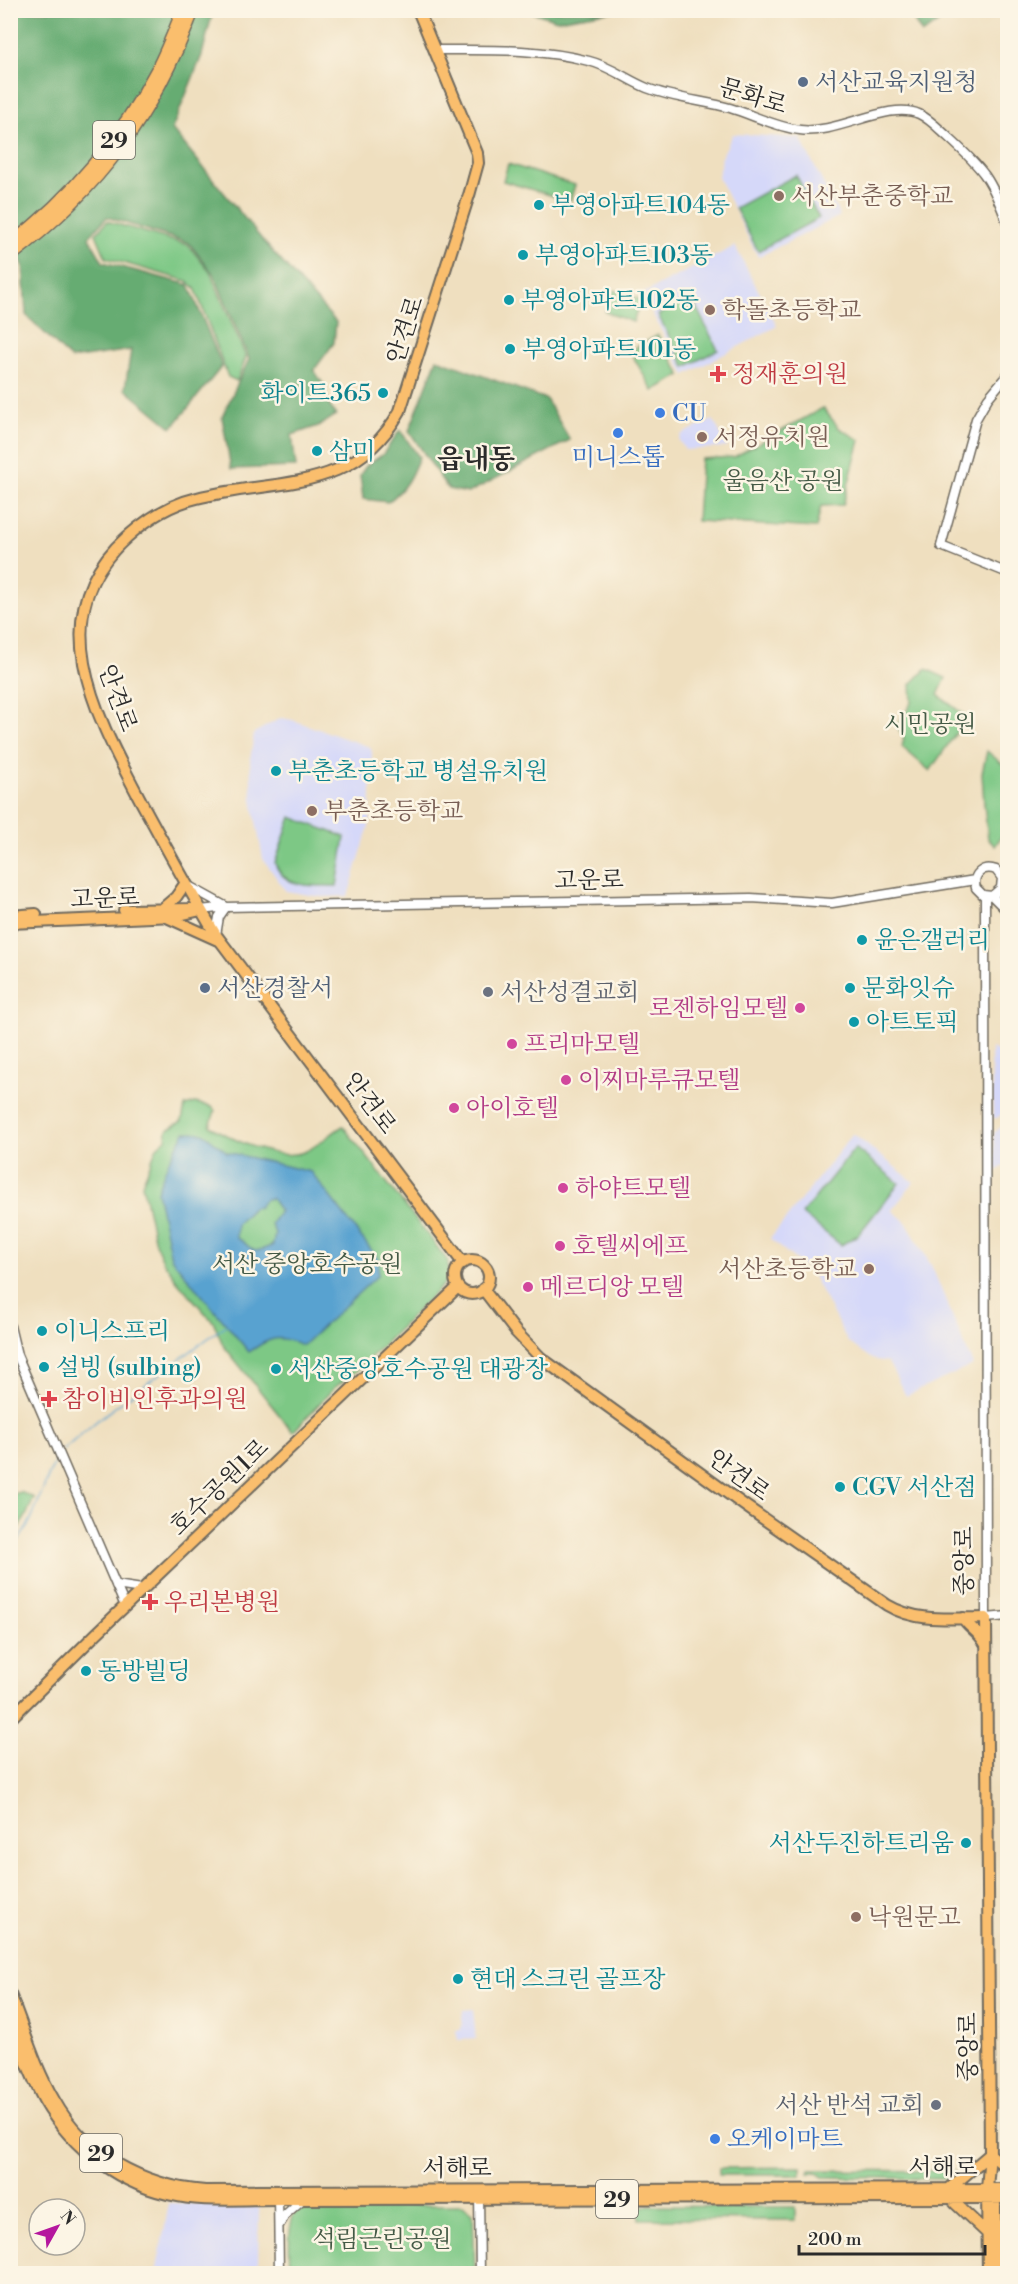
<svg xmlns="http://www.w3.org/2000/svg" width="1018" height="2284" font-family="'Libre Bodoni','Noto Serif KR',serif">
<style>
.built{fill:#d5d8f9}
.green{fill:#7dc885;stroke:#547a58;stroke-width:1.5}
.forest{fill:#66ac72;stroke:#486c4e;stroke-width:1.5}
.water{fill:#59a2d0;stroke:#42667e;stroke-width:1.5;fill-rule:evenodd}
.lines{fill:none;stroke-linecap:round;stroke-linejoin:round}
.stream{stroke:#59a2d0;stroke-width:1.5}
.minor-casing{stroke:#706a5f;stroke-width:11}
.major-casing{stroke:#706a5f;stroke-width:14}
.highway-casing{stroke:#706a5f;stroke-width:15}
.minor{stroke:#fff;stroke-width:8}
.major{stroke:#fabe6d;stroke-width:10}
.highway{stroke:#fabe6d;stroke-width:12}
.service-dot{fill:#5c6f8a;stroke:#fcf5e5;stroke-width:2}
.education-dot{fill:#8d6e63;stroke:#fcf5e5;stroke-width:2}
.culture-dot{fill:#0f9aa8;stroke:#fcf5e5;stroke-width:2}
.health-dot{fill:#e0444e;stroke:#fcf5e5;stroke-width:2}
.shop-dot{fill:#3f7fe0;stroke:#fcf5e5;stroke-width:2}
.worship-dot{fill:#6b7280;stroke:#fcf5e5;stroke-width:2}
.hotel-dot{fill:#d1479c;stroke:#fcf5e5;stroke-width:2}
.labels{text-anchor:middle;stroke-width:5;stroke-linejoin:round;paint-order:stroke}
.shield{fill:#fcf5e5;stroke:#6a6863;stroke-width:1.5}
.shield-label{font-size:22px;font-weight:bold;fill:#2b2b2b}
.service-label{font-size:24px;fill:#4e5e75;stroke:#fcf5e5;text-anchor:start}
.street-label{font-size:24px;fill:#2b2b2b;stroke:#fcf5e5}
.education-label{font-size:24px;fill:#785e54;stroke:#fcf5e5;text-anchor:start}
.culture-label{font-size:24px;fill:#0d838f;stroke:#fcf5e5;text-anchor:start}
.health-label{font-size:24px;fill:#be3a42;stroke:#fcf5e5;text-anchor:start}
.shop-label{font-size:24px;fill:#366cbe;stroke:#fcf5e5;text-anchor:start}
.park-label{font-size:24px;fill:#445a46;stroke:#fcf5e5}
.worship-label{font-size:24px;fill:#5b616d;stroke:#fcf5e5;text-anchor:start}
.hotel-label{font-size:24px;fill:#b23c85;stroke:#fcf5e5;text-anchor:start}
.quarter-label{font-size:27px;font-weight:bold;fill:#2b2b2b;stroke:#fcf5e5}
</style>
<rect width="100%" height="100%" fill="#fcf5e5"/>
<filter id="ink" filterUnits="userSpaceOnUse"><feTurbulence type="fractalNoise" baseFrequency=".0167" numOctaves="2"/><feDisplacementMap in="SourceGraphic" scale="12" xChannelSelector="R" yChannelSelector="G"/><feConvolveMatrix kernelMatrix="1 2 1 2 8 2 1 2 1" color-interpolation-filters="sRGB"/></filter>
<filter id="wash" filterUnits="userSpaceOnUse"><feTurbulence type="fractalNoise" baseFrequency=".008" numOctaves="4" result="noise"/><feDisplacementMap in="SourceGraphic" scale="24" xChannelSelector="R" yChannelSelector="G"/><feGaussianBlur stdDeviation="1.35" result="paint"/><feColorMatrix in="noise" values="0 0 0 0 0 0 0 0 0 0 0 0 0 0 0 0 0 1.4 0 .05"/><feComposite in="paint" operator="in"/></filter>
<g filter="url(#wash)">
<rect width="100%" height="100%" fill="#efdfbf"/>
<path class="built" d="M733 134 800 138 840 216 758 257 718 177 722 156Z
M735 246 777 326 685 375 642 294Z
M713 420 728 447 685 450 679 440 682 434Z
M281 718 292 720 370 747 372 752 370 822 348 896 322 897 286 891 263 859 252 800 250 761 254 733Z
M991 1048 1007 1056V1110L997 1118H993Z
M1007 1122V1164L995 1172 994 1133Z
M853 1134 914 1182 892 1210 906 1222 931 1265 973 1365 906 1396 888 1362 872 1359 848 1342 811 1272 770 1239Z
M473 2009 476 2039 458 2040 456 2030H461L463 2010Z
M169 2203 259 2206 258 2273 156 2274Z"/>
<path class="green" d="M508 164 575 185 570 201 503 181Z
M796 175 819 218 758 251 735 208Z
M107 221 188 245 210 272 246 357 237 381 228 377 195 288 187 281 106 258 96 234Z
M613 290 641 300 633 322 605 312Z
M691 297 718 350 685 367 658 315Z
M658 335 681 375 653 391 630 351Z
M823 408 839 428 860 440 843 505 821 506 816 528 697 521 701 459 734 457Z
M926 669 946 678 938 695 967 717 930 771 902 747 904 738 897 726 912 702 911 684Z
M987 751 1007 768V828L995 846 988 839 984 804 982 773Z
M291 817 345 837 337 886C314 885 284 890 275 863Z
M195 1103 212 1107 215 1111 210 1126C231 1139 279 1162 304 1152 318 1146 330 1134 343 1126L448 1261V1278L444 1284 361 1367 333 1389 293 1432 223 1345 214 1323 177 1281 163 1261 155 1243 142 1184 157 1147 166 1139 167 1130 182 1121 185 1106Z
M855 1148 899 1183 858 1235 841 1245 802 1214Z
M20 1492 34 1498 25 1518 11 1538V1495Z
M801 2167V2175H719V2168Z
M810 2170 954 2171 946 2179 823 2177 817 2173H809Z
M315 2205H463L473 2213 475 2273H290C290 2259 286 2220 297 2211 302 2207 309 2206 315 2205Z
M639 2206 795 2207V2220L639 2219Z"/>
<path class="forest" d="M11 11H213L202 55 172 129 264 242 336 322 334 343 314 370 323 384 329 405 336 415 321 425 292 435 296 467 231 469 222 417 249 359 214 275 189 243 107 217 89 237 103 262 189 285 222 366 172 428 125 389 131 350 71 359 26 315 23 265 11 239Z
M528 11H614L557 20Z
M908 11H954L922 34Z
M437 359 546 399 570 440 468 493 448 489 409 431Z
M400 430 419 457C411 477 406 488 388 502L363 499 360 475 366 466 383 454Z"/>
<path class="water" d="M185 1132 203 1133 227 1152 311 1172 379 1260 378 1275 303 1345C276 1334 272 1337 249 1352L171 1258 157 1191 169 1160ZM271 1198 280 1211 271 1224 275 1233 273 1245C246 1258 256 1246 236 1238L237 1224 253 1208 259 1207 264 1200Z"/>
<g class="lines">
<path class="stream" d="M63 1450 99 1419 226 1325
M10 1549C36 1526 39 1488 57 1459"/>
</g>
</g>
<g filter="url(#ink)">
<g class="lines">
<defs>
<path id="minor" d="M436 50C487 50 538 48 589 61 610 66 627 80 647 88 672 98 704 101 730 108 753 115 776 127 800 130 837 135 889 100 919 114 930 119 939 129 948 137 984 170 991 178 1008 225
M1008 374 988 398 976 419 941 546 1008 573
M187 885 225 906
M985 896 986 1618 1008 1616
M992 896 1001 888 1002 878 996 870C983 865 972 874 976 888L983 895 992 896 1008 912
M201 910 226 907 751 898 832 903 975 880
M216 935 219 917 226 907
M10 1326 17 1355 125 1606
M116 1585 142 1589
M278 2193 279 2274
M479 2193 480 2274
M280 2224 286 2214 303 2199"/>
<path id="major" d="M418 10 477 153 478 163 470 192 400 411C353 495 277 478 197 498 171 504 147 519 127 537 38 616 99 721 143 805 167 849 190 892 216 935L463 1263
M162 909 176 897 185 884
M124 910 192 909
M10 916 36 914
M169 918 220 941
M10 923 175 916 201 910
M455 1277a17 17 0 1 1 34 0a17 17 0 1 1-34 0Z
M483 1289 516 1332 541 1358 744 1505 887 1605C917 1623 952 1618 986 1618L990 2154 987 2188 988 2274
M963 1618C969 1628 979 1631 986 1645
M10 1719 96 1634 458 1287
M10 1994C24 2029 35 2068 54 2100 84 2155 144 2186 205 2191L1008 2189
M10 2020C21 2047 30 2075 44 2100 72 2149 122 2187 178 2196 210 2202 245 2199 278 2199L1008 2198
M990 2154 1008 2169
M950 2188 990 2154
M995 2193V2274
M955 2199V2203L988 2234
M995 2229H999L1008 2220"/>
<path id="highway" d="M10 245C72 197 121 139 157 70 167 51 175 30 183 10
M10 256C100 188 153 115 193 10"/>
</defs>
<use href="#minor" class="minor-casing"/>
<use href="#major" class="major-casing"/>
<use href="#highway" class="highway-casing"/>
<use href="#minor" class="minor"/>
<use href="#major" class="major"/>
<use href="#highway" class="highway"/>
</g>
</g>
<g class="service-dot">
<circle cx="803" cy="82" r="6"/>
<circle cx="205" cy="988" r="6"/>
</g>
<g class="education-dot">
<circle cx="779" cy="196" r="6"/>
<circle cx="710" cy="310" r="6"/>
<circle cx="702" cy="437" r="6"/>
<circle cx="312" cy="811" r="6"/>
<circle cx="869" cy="1269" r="6"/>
<circle cx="856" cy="1917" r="6"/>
</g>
<g class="culture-dot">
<circle cx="539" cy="205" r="6"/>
<circle cx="523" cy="255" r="6"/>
<circle cx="509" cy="300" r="6"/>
<circle cx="510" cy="349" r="6"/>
<circle cx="383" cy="393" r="6"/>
<circle cx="317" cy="451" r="6"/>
<circle cx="276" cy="771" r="6"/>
<circle cx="862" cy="940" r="6"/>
<circle cx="850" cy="988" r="6"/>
<circle cx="854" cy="1022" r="6"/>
<circle cx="42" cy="1331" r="6"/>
<circle cx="44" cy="1367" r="6"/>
<circle cx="276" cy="1369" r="6"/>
<circle cx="840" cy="1487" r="6"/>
<circle cx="86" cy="1671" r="6"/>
<circle cx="966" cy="1843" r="6"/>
<circle cx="458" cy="1979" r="6"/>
</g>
<g class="health-dot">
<path d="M715 365h6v6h6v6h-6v6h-6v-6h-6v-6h6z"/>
<path d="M46 1390h6v6h6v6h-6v6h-6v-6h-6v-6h6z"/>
<path d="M147 1593h6v6h6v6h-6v6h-6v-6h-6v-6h6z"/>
</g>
<g class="shop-dot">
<circle cx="660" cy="413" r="6"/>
<circle cx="618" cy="433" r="6"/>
<circle cx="715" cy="2139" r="6"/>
</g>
<g class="worship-dot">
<circle cx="488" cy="992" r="6"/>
<circle cx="936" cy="2105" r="6"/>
</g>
<g class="hotel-dot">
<circle cx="800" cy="1008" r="6"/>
<circle cx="512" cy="1044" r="6"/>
<circle cx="566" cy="1080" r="6"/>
<circle cx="454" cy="1108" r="6"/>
<circle cx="563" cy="1188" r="6"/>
<circle cx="560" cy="1246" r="6"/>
<circle cx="528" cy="1287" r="6"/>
</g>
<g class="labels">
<g class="shield">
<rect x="93" y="121" width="42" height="38" rx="4.5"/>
<rect x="80" y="2134" width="42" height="38" rx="4.5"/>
<rect x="596" y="2180" width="42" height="38" rx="4.5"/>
</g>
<g class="shield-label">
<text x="114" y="148">29</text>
<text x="101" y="2161">29</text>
<text x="617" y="2207">29</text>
</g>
<g class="service-label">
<text x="815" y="90">서산교육지원청</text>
<text x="217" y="996">서산경찰서</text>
</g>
<g class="street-label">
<text transform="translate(753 96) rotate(17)" y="8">문화로</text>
<text transform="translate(405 330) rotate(-72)" y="8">안견로</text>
<text transform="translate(118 698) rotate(70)" y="8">안견로</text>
<text transform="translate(589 880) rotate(-1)" y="8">고운로</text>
<text transform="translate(105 898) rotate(-2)" y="8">고운로</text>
<text transform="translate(370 1103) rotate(53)" y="8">안견로</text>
<text transform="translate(739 1475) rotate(36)" y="8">안견로</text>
<text transform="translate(219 1487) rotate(-44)" y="8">호수공원1로</text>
<text transform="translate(964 1561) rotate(-90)" y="8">중앙로</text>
<text transform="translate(968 2047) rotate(-90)" y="8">중앙로</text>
<text x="943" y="2175">서해로</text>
<text x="457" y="2176">서해로</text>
</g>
<g class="education-label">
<text x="791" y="204">서산부춘중학교</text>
<text x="722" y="318">학돌초등학교</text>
<text x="714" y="445">서정유치원</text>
<text x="324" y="819">부춘초등학교</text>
<text x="857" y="1277" text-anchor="end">서산초등학교</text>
<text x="868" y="1925">낙원문고</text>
</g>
<g class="culture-label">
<text x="551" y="213">부영아파트104동</text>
<text x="535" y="263">부영아파트103동</text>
<text x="521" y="308">부영아파트102동</text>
<text x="522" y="357">부영아파트101동</text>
<text x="371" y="401" text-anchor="end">화이트365</text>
<text x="329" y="459">삼미</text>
<text x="288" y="779">부춘초등학교 병설유치원</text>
<text x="874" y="948">윤은갤러리</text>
<text x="862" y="996">문화잇슈</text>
<text x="866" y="1030">아트토픽</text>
<text x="54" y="1339">이니스프리</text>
<text x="56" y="1375">설빙 (sulbing)</text>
<text x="288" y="1377">서산중앙호수공원 대광장</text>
<text x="852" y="1495">CGV 서산점</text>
<text x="98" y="1679">동방빌딩</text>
<text x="954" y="1851" text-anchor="end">서산두진하트리움</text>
<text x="470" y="1987">현대 스크린 골프장</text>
</g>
<g class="health-label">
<text x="732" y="382">정재훈의원</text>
<text x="62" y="1407">참이비인후과의원</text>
<text x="164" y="1610">우리본병원</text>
</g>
<g class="shop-label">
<text x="672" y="421">CU</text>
<text x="618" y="465" text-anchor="middle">미니스톱</text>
<text x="727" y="2147">오케이마트</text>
</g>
<g class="park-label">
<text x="783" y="489">울음산 공원</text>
<text x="930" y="732">시민공원</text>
<text x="307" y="1272">서산 중앙호수공원</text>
<text x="382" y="2247">석림근린공원</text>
</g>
<g class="worship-label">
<text x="500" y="1000">서산성결교회</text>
<text x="924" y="2113" text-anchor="end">서산 반석 교회</text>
</g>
<g class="hotel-label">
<text x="788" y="1016" text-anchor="end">로젠하임모텔</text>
<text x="524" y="1052">프리마모텔</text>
<text x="578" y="1088">이찌마루큐모텔</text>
<text x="466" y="1116">아이호텔</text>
<text x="575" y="1196">하야트모텔</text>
<text x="572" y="1254">호텔씨에프</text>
<text x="540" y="1295">메르디앙 모텔</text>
</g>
<g class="quarter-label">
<text x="476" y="468">읍내동</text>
</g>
</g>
<rect width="1018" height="2284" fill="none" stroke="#fcf5e5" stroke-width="36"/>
<g transform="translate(57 2227) rotate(50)"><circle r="28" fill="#fcf5e5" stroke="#a8a49b" stroke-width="1.5"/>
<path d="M0-4.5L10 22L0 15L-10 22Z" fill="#b5179e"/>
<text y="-9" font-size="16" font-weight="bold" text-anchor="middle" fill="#2b2b2b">N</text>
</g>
<path d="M799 2245v9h186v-9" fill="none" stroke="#2b2b2b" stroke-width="3"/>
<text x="808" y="2245" font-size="18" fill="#2b2b2b" stroke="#fcf5e5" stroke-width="4.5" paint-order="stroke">200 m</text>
</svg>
